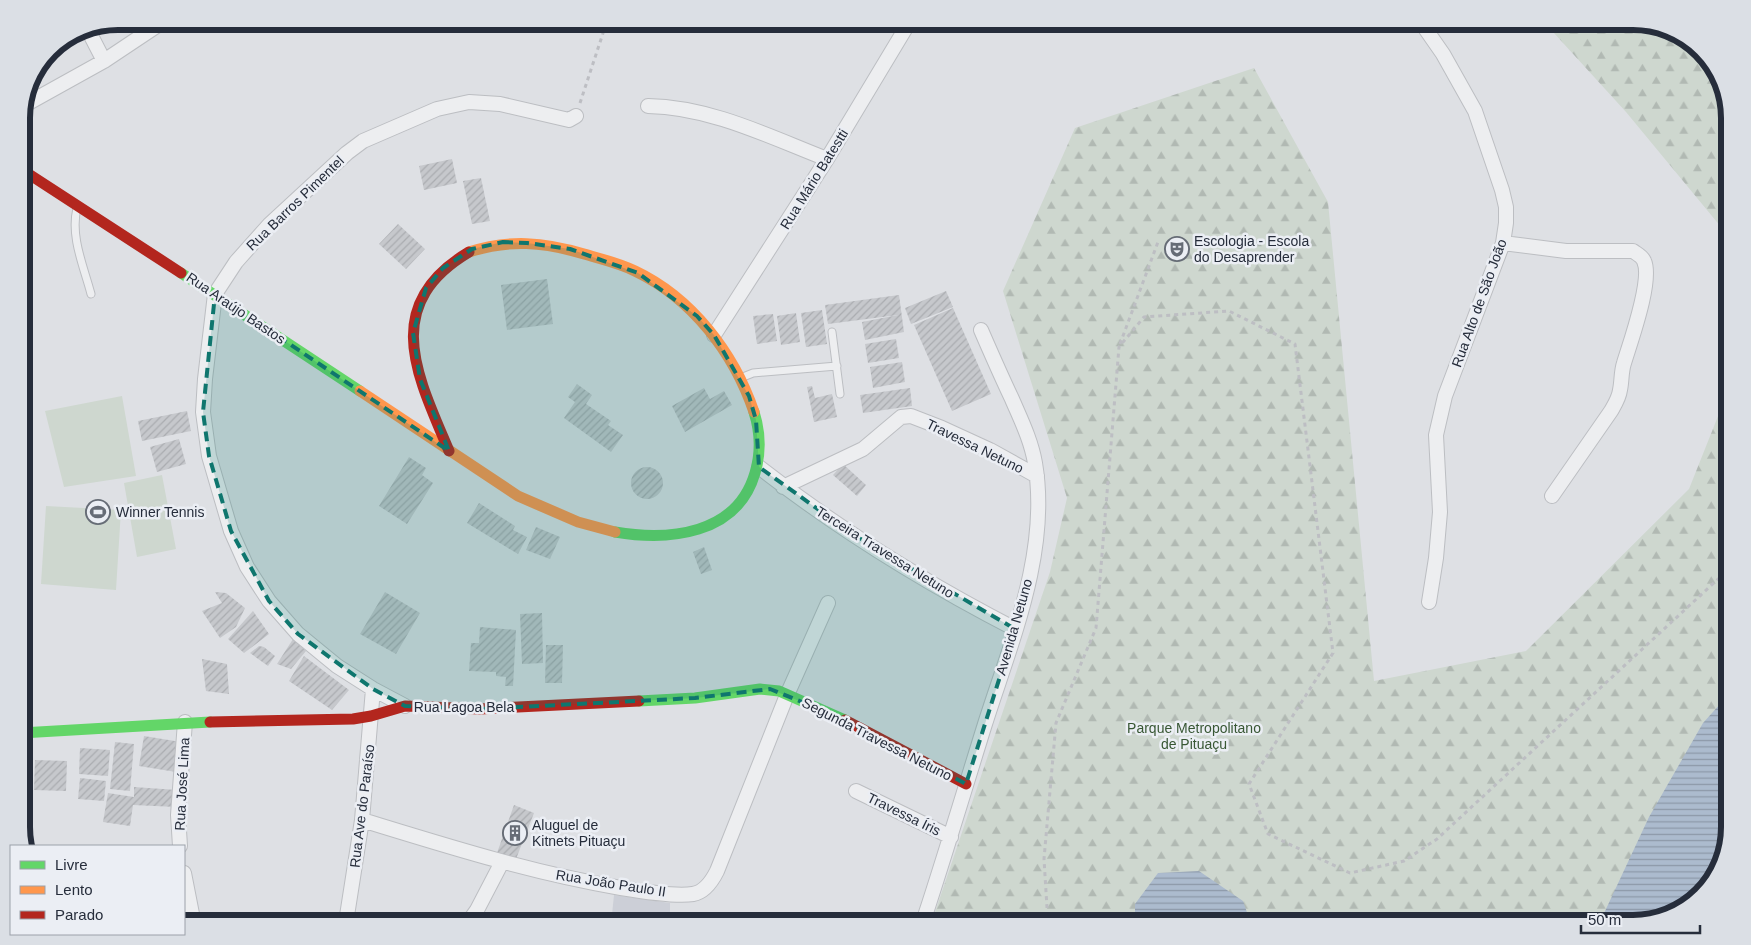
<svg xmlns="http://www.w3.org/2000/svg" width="1751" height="945" font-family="Arial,sans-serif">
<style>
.built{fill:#cccfd7}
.green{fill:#ced7cf}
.forest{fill:url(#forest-firs)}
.water{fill:url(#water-rules)}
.building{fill:url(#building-hatch)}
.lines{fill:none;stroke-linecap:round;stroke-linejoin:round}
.lane-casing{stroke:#bcbec2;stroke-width:9}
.street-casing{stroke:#bcbec2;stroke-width:16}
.path{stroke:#bdbec3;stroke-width:3;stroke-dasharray:4 4;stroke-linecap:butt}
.lane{stroke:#edeef0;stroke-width:7}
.street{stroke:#edeef0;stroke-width:14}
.fast{stroke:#63d668;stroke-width:11}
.slow{stroke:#ff974d;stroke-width:11}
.jam{stroke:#b3261e;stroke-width:11}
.marked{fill:#0f766e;fill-opacity:0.2;stroke:#0f766e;stroke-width:4;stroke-dasharray:10 6;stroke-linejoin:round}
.labels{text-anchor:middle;stroke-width:5;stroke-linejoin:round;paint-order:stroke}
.street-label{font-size:14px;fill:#262d3b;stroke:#ebeef4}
.poi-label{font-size:14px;fill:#262d3b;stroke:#ebeef4;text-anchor:start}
.park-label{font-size:14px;fill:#385734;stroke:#ebeef4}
.rim{fill:none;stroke:#262d3b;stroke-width:6}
</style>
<defs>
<pattern id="forest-firs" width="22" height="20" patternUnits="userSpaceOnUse" patternTransform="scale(1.25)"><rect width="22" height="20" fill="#ced7cf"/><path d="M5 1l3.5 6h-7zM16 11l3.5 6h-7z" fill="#b1b9b3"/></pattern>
<pattern id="water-rules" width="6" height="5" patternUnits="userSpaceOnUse" patternTransform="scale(1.25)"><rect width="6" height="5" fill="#acbbce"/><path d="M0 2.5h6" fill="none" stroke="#8c98a8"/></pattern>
<pattern id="building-hatch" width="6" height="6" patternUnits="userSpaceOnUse" patternTransform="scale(1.25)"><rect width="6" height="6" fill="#c6c8cc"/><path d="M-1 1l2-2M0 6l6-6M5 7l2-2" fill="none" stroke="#aaacb0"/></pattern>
</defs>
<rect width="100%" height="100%" fill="#dee0e4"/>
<path class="built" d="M614 895 670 903V924H611Z"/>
<path class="green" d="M122 396 136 476 64 487 45 411Z
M162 475 176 549 137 557 124 483Z
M46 506 121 510 116 590 41 584Z"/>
<path class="forest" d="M1543 21H1632L1676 31 1714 65 1730 112V313L1726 233 1626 112Z
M1254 68 1328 202 1374 681 1526 651 1689 489 1730 386V826L1720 870 1686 908 1633 924H931L1050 572 1067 498 1003 291 1075 128Z"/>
<path class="water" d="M1730 693V826L1720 870 1686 908 1633 924H1599L1649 817 1703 723Z
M1199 871 1243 901 1251 924H1135V904L1158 873Z"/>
<path class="building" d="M1139 21H1161L1154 31Z
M452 159 457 183 424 190 419 166Z
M481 178 490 221 472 224 463 181Z
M398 224 425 249 406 269 379 244Z
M547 279 553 324 507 330 501 285Z
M946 291 953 307 911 324 905 308Z
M899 295 904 332 865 340 862 322 898 315 828 324 825 305Z
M953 308 991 394 952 411 914 325Z
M822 310 827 344 806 347 801 313Z
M796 313 800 342 781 345 777 316Z
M773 314 777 341 757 344 753 316Z
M896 339 899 358 868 363 865 344Z
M902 362 905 382 873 388 870 367Z
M577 384 592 395 586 404 611 421 608 425 623 435 611 452 564 418 575 402 568 397Z
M812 386 815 398 832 394 837 417 814 422 807 387Z
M704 388 710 399 724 391 732 405 685 432 672 406Z
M910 388 912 406 863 413 860 395Z
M187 411 191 431 142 441 138 421Z
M179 439 186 464 157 472 150 447Z
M409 457 426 468 422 475 433 483 407 524 379 506Z
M843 464 866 485 857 496 833 475Z
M631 483a16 16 0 1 1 32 0a16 16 0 1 1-32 0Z
M479 503 515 526 513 530 527 537 518 554 467 523Z
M536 527 560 537 550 559 526 550Z
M704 547 712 570 701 574 693 552Z
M215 592 226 593 245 608 236 627 220 638 202 611 222 603Z
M385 592 420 613 396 654 360 634Z
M253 611 269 634 244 653 228 639Z
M542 613 543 663 522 664 520 614Z
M480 627 516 630 513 686H505L506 677 496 676V672L469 671 471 643H479Z
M293 639 306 651 291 669 277 664Z
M546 645H563L562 683H545Z
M259 646 264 647 275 656 268 666 250 653Z
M304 656 349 690 332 710 289 681Z
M202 659 227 664 229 694 206 691Z
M144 736 181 742 176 772 139 766Z
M115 742 134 744 130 791 110 789Z
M80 748 110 750 108 776 79 774Z
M35 760 67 761 66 791 34 790Z
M80 778 106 781 104 801 78 799Z
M134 787 177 790 176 807 133 805 130 826 103 822 108 793 134 797Z
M514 805 534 813 516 859 497 853Z"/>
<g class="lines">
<defs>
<path id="lane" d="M77 208C70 237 84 267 91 294
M832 332 840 394
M743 377 753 373 837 366"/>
<path id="street" d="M700 21 703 22
M1420 21 1443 54 1475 111 1502 190 1506 207V223L1503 243 1445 396 1436 435 1440 512 1436 558 1429 602
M87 28 104 61
M23 106 104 61 164 21
M648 106C711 107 770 137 827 159
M1503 243 1566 251H1633C1637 254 1642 256 1644 261 1653 280 1630 343 1624 363 1621 372 1622 381 1620 390 1619 398 1615 404 1611 411L1552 496
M714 335 827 159 910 21
M759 467C838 529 926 583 1015 629
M783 487 863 449 901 417 911 416 942 428 990 450 1037 476
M405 706 373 689 337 666 298 634 269 601 247 567 231 531 209 456 203 412 205 379 215 294 236 262 269 225 347 153 363 141 437 109 469 102 500 104 569 120 576 116
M856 791 951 837
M362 820C447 846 532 873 621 888 639 891 675 897 693 894 705 892 712 881 717 871L787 695 828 603
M180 846 178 815 185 722
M184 873 194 924
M346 922 362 820 373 689
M467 924 477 910 502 862
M920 924 925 916C946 852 965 788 985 724 1011 642 1050 551 1035 463 1031 440 1021 420 1012 399 1001 376 991 353 981 330"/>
</defs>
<use href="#lane" class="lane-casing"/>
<use href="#street" class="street-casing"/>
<path class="path" d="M580 103 607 21
M1120 344 1158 242
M1048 924 1044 859 1056 723 1096 628 1119 347 1144 317 1229 311 1295 344 1333 653 1249 784 1268 834 1350 873 1404 861 1437 839 1730 568"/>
<use href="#lane" class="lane"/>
<use href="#street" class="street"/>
<path class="fast" d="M181 273 360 391
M615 532C669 541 737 535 755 473 761 453 760 431 754 412
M639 701 695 698 760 689 779 691 845 720
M21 733 210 722"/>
<path class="slow" d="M469 252C509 239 544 242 584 254 601 259 619 263 635 271 692 298 734 353 754 412
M360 391 518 496 578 522 615 532"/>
<path class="jam" d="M21 169 181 273
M449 451C417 375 380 305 469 252
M845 720 966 784
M210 722 353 719 371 716 405 706 480 709 639 701"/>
</g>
<path class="marked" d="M503 242 527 243 570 249 638 273 697 316 714 335 749 396 756 420 759 467 854 535 1015 629 966 784 841 718 770 689 695 698 480 709 405 706 373 689 298 634 269 601 231 531 209 456 203 412 215 294 449 451 420 379 413 333 426 288 443 268 472 249Z"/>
<defs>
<symbol id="theatre-ring" viewBox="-11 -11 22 22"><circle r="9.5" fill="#ebeef4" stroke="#666c76" stroke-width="1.5"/><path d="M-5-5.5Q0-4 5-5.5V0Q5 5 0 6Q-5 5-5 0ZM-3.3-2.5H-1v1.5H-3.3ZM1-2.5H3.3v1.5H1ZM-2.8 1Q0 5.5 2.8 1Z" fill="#666c76"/></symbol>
<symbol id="stadium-ring" viewBox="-11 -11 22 22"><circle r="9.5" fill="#ebeef4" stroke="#666c76" stroke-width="1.5"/><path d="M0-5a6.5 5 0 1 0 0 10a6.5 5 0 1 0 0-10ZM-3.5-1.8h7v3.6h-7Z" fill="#666c76"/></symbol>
<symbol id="building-ring" viewBox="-11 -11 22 22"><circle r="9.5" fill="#ebeef4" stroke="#666c76" stroke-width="1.5"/><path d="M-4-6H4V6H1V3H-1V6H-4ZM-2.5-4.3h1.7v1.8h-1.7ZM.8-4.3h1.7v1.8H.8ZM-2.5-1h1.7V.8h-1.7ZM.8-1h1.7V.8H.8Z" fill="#666c76"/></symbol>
</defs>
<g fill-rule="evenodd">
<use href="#theatre-ring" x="1163" y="235" width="28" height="28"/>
<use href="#stadium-ring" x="84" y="498" width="28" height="28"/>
<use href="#building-ring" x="501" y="819" width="28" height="28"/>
</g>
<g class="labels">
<g class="street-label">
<text transform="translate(814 179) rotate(-58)" y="5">Rua Mário Batestti</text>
<text transform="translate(295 203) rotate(-44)" y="5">Rua Barros Pimentel</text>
<text transform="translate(1479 303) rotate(-70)" y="5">Rua Alto de São João</text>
<text transform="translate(236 308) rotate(34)" y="5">Rua Araújo Bastos</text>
<text transform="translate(975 446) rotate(26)" y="5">Travessa Netuno</text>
<text transform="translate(885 552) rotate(32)" y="5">Terceira Travessa Netuno</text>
<text transform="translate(1014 627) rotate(-74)" y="5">Avenida Netuno</text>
<text x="464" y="712">Rua Lagoa Bela</text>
<text transform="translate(877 739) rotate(27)" y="5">Segunda Travessa Netuno</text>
<text transform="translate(182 784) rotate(-87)" y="5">Rua José Lima</text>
<text transform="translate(362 806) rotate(-83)" y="5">Rua Ave do Paraíso</text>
<text transform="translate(904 814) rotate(26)" y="5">Travessa Íris</text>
<text transform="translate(611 883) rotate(9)" y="5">Rua João Paulo II</text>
</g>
<g class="poi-label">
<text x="1194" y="246">Escologia - Escola<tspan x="1194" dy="16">do Desaprender</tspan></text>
<text x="116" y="517">Winner Tennis</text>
<text x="532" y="830">Aluguel de<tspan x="532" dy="16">Kitnets Pituaçu</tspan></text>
</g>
<g class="park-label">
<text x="1194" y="733">Parque Metropolitano<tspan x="1194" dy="16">de Pituaçu</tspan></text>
</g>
</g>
<path d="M0 0H1751V945H0ZM118 30H1633A88 88 0 0 1 1721 118V827A88 88 0 0 1 1633 915H118A88 88 0 0 1 30 827V118A88 88 0 0 1 118 30Z" fill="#dbdfe5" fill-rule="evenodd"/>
<path class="rim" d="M118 30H1633A88 88 0 0 1 1721 118V827A88 88 0 0 1 1633 915H118A88 88 0 0 1 30 827V118A88 88 0 0 1 118 30Z"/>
<rect x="10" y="845" width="175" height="90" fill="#ebeef4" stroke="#9ca1aa"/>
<rect x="20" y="861" width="25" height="8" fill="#63d668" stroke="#9ca1aa"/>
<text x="55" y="870" font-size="15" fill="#262d3b">Livre</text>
<rect x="20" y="886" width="25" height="8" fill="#ff974d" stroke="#9ca1aa"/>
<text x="55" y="895" font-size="15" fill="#262d3b">Lento</text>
<rect x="20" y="911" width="25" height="8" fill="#b3261e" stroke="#9ca1aa"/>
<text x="55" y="920" font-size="15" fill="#262d3b">Parado</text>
<path d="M1581 925v8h119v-8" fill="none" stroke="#262d3b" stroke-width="2.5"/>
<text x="1588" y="925" font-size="15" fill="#262d3b" stroke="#ebeef4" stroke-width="4" paint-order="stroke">50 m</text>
</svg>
